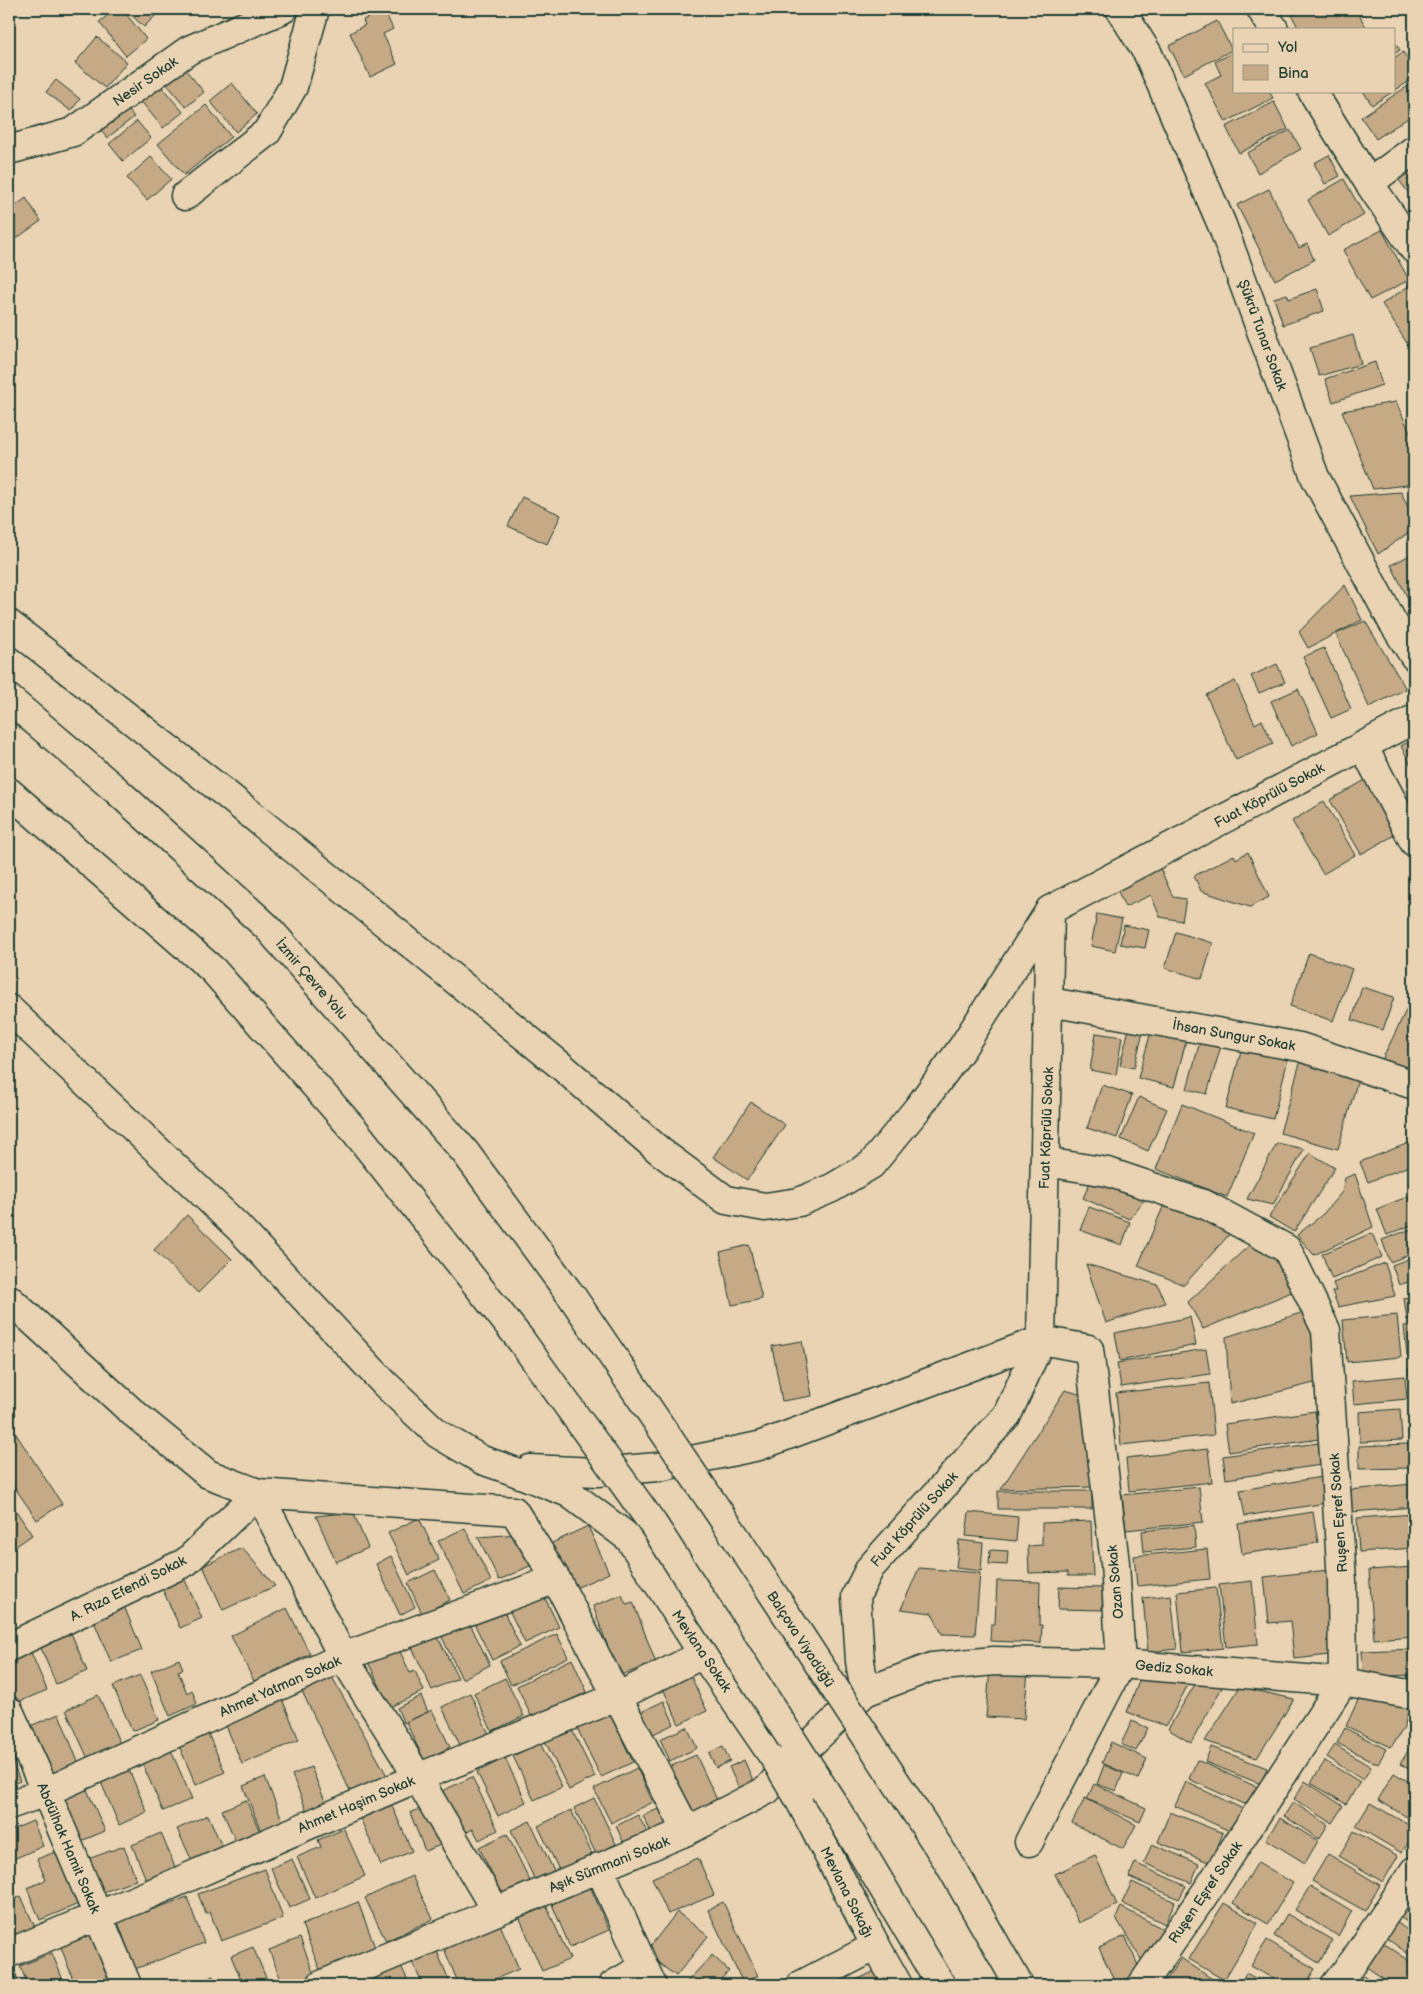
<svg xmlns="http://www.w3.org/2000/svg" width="1423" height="1994" font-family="'Balsamiq Sans',sans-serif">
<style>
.building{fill:#c6aa86;stroke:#1f3d34}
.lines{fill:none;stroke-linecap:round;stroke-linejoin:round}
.street-casing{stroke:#1f3d34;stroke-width:31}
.secondary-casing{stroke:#1f3d34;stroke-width:31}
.highway-casing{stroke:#1f3d34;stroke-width:31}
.street{stroke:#e9d3b2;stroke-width:28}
.secondary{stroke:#e9d3b2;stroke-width:28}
.highway{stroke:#e9d3b2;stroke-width:28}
.secondary-bridge-casing{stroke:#1f3d34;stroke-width:31;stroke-linecap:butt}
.highway-bridge-casing{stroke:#1f3d34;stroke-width:31;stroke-linecap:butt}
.secondary-bridge{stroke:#e9d3b2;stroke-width:28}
.highway-bridge{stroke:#e9d3b2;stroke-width:28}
.labels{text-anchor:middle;stroke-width:4;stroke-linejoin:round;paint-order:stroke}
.street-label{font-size:14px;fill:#1f3d34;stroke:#e9d3b2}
</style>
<rect width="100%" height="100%" fill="#e9d3b2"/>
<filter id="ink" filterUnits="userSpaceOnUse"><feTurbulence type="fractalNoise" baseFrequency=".02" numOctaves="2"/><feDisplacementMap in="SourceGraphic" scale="10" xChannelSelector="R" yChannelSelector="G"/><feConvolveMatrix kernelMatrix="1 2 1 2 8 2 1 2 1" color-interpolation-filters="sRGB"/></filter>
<g filter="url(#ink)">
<path class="building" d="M116 9H122L146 39 126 56 99 22Z
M129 9H159L160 11 144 27 127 11Z
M1305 9H1352L1354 13 1357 11 1367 29H1299L1292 16Z
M384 10 393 29 383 34 397 64 370 77 350 33 365 25 363 20Z
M1217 21 1232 50 1184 75 1169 46Z
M97 37 127 62 105 88 75 63Z
M1394 41 1400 50 1394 54Z
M1234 52V91H1269L1273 98 1226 122 1205 83 1221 75 1215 62Z
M1403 52 1414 69V78L1394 91V58Z
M184 68 204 92 186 107 166 83Z
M56 80 80 99 71 111 46 92Z
M1414 82V114L1376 139 1361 117Z
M232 83 257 114 236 132 210 101Z
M160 85 183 112 163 128 140 100Z
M1363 91H1394L1372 105Z
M1274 102 1288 129 1239 153 1226 127Z
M206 105 231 137 184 175 158 144Z
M125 106 134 117 107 138 98 127Z
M137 121 151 138 123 161 109 144Z
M1290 130 1301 149 1258 173 1247 153Z
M1329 155 1340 176 1325 184 1314 163Z
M151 157 171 179 147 200 127 178Z
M1414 167V200L1398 179Z
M1344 179 1364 215 1328 236 1308 200Z
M1269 189 1299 248 1307 244 1314 260 1275 280 1237 205Z
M26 198 41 221 14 240 9 233V211Z
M1382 230 1409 280 1370 300 1343 250Z
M1412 284 1414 288V350L1412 351 1382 304Z
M1317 289 1324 311 1283 325 1274 298 1287 294 1289 299Z
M1353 335 1361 364 1319 376 1310 348Z
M1375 362 1382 385 1333 402 1325 379Z
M1396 402 1414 441V484L1373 489 1342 411Z
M1401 492 1414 520V529L1378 554 1350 496Z
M522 497 561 515 547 544 508 526Z
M1414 553V610L1391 565Z
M1345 585 1362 620 1308 648 1299 632Z
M1365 621 1406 689 1369 707 1336 634Z
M1324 648 1351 709 1331 718 1303 657Z
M1277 664 1285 682 1259 693 1251 676Z
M1235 681 1255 724 1262 720 1273 744 1236 760 1206 695Z
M1298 689 1318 733 1291 746 1271 701Z
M1414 739V771L1401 746Z
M1369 778 1400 832 1361 854 1330 800Z
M1324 801 1355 855 1323 874 1292 821Z
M1248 852 1269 897 1250 907 1201 891 1194 876 1234 855 1236 859Z
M1159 866 1173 897 1186 899 1182 921 1160 917 1151 895 1125 907 1116 887Z
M1097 914 1122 919 1115 951 1091 946Z
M1124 925 1149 930 1145 948 1120 944Z
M1176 932 1213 943 1202 979 1165 968Z
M1309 953 1352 969 1333 1021 1290 1006Z
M1362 987 1394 997 1383 1030 1352 1020Z
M1410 1002 1414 1005V1066L1408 1078 1380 1064Z
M1130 1025 1144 1028 1134 1068 1120 1065Z
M1152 1028 1187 1037 1174 1087 1138 1078Z
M1096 1033 1122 1037 1116 1075 1090 1070Z
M1202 1034 1223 1039 1207 1094 1187 1089Z
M1243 1043 1289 1055 1273 1119 1226 1108Z
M1302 1056 1360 1072 1338 1149 1280 1133Z
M1102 1085 1132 1095 1117 1138 1087 1128Z
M1139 1097 1167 1109 1148 1151 1121 1139Z
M751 1102 785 1125 747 1180 713 1157Z
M1182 1104 1254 1133 1227 1197 1156 1169Z
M1414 1141V1164L1368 1182 1360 1162Z
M1277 1143 1304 1149 1273 1205 1247 1199Z
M1310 1153 1335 1168 1294 1232 1269 1217Z
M1355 1174 1373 1227 1314 1255 1297 1235 1323 1214 1342 1192 1345 1178Z
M1093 1176 1150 1193 1129 1219 1083 1198Z
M1414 1194V1224L1387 1235 1377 1209Z
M1166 1200 1235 1228 1184 1285 1138 1266Z
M1089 1207 1130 1222 1122 1245 1080 1230Z
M187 1215 232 1259 198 1293 154 1250Z
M1414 1228V1253L1390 1262 1382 1240Z
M1372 1233 1382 1257 1332 1279 1322 1254Z
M1257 1238 1280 1260 1294 1291 1203 1329 1188 1302Z
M749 1245 762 1299 732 1305 720 1252Z
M1414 1257V1280L1399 1285 1392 1265Z
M1385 1263 1395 1296 1338 1307 1332 1291H1336L1333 1283Z
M1086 1264 1158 1285 1165 1303 1106 1323Z
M1414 1296V1318L1407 1320 1404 1298Z
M1310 1310 1322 1381 1230 1404 1226 1337Z
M1397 1315 1401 1357 1347 1362 1343 1320Z
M1190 1317 1196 1345 1120 1361 1115 1333Z
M1414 1325V1354L1407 1355 1404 1326Z
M802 1341 812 1396 782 1401 772 1346Z
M1206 1349 1210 1374 1121 1387 1117 1363Z
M1414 1368V1398H1413L1408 1369Z
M1405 1376 1407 1399 1354 1404 1352 1381Z
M1209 1383 1214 1435 1121 1445 1116 1393Z
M1065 1390 1089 1397 1093 1487 1001 1489Z
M1400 1409 1402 1440 1360 1442 1359 1412Z
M1315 1411 1319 1439 1229 1452 1225 1424Z
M14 1431 62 1504 37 1520 9 1479V1435Z
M1318 1443 1321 1465 1226 1479 1223 1456Z
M1409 1444 1410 1468 1359 1469V1446Z
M1208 1449 1212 1482 1129 1491 1126 1458Z
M1322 1477 1326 1503 1245 1516 1240 1490Z
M1413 1484 1414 1507 1351 1512 1349 1490Z
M1199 1487 1203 1522 1126 1530 1122 1495Z
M998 1491H1092V1509H998Z
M9 1500 32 1535 9 1551Z
M353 1512 368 1548 336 1562 316 1516Z
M969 1512 1018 1517 1016 1541 966 1536Z
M1313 1512 1318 1543 1242 1554 1238 1524Z
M1414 1514V1548L1359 1552 1357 1518Z
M419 1518 439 1560 409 1575 388 1533Z
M1091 1521 1093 1576H1068V1572L1029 1573 1028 1546 1042 1545V1523Z
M1194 1525 1196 1547 1144 1552 1142 1531Z
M588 1526 609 1573 571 1590 550 1544Z
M465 1528 491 1581 464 1594 438 1541Z
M519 1534 534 1564 499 1580 478 1537Z
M959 1540 983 1543 981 1571 956 1568Z
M242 1548 275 1586 223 1610 203 1566Z
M1207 1549 1210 1579 1137 1586 1134 1556Z
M990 1550 1008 1551 1007 1565 989 1564Z
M391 1556 415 1607 400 1615 376 1564Z
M1414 1567V1636L1374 1639 1369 1570Z
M919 1568 980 1573 975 1635 942 1634 932 1613 901 1609Z
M435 1570 450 1600 422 1614 408 1583Z
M1329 1570 1338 1654 1294 1659 1290 1621 1269 1623 1264 1577Z
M184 1578 202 1618 180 1628 162 1588Z
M997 1581 1040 1582 1039 1625H1042L1041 1643 990 1641 991 1624H995Z
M1252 1581 1258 1644 1226 1647 1219 1585Z
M1059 1587 1103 1588 1102 1610 1058 1609Z
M1216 1588 1223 1648 1183 1652 1177 1592Z
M543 1594 559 1627 525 1643 509 1610Z
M622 1595 626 1604 633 1602 656 1663 615 1677 605 1648 608 1647 593 1606Z
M1171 1595 1177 1649 1148 1652 1143 1598Z
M124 1606 142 1650 111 1662 93 1619Z
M287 1608 310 1654 254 1681 231 1636Z
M503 1610 520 1646 492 1660 474 1623Z
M468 1620 490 1665 462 1679 440 1633Z
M69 1628 87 1671 56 1684 38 1641Z
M436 1633 458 1678 432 1690 411 1645Z
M557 1634 568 1657 511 1685 500 1661Z
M398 1647 410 1673 415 1671 424 1691 390 1707 368 1662Z
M1414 1649V1675L1363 1677 1362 1651Z
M30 1650 47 1690 16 1703 9 1686V1659Z
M179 1659 183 1669 178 1671 187 1693 192 1690 197 1704 170 1716 151 1671Z
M572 1659 587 1692 532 1718 517 1686Z
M327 1668 390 1781 353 1797 297 1681Z
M990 1668 1028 1670 1024 1719 986 1717Z
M689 1672 707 1711 679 1724 661 1684Z
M140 1675 159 1720 132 1731 113 1686Z
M505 1678 524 1716 492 1731 474 1693Z
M1140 1679 1190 1681 1166 1726 1127 1712Z
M1197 1681 1225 1682 1191 1743 1168 1729Z
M1240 1687 1294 1699 1257 1758 1205 1741Z
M470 1693 489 1734 463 1751 442 1707Z
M280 1694 299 1740 242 1764 223 1718Z
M98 1695 122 1748 90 1763 66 1710Z
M421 1696 428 1712 404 1723 397 1708Z
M1359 1698 1410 1704 1404 1728 1391 1747 1346 1726Z
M664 1701 674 1724 645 1738 635 1715Z
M432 1710 450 1747 424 1760 406 1722Z
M609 1712 633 1762 601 1777 577 1728Z
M59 1714 78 1762 43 1777 23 1729Z
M1132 1721 1148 1728 1136 1751 1121 1744Z
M205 1727 225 1772 196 1785 176 1739Z
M687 1727 697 1748 670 1761 660 1739Z
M571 1728 595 1777 569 1790 545 1741Z
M1345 1728 1386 1749 1378 1764 1337 1743Z
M1414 1741V1772L1400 1764Z
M1111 1742 1147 1759 1138 1779 1102 1763Z
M540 1743 562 1787 534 1800 513 1756Z
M1335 1745 1371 1767 1363 1780 1327 1757Z
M169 1746 192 1799 163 1811 140 1758Z
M723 1746 730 1761 716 1768 709 1753Z
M1211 1747 1267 1768 1261 1784 1205 1762Z
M9 1754 20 1781 9 1786Z
M696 1755 719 1804 689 1818 667 1768Z
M505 1758 526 1802 498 1816 477 1772Z
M744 1760 756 1787 741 1793 729 1767Z
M1197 1760 1259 1788 1250 1807 1189 1779Z
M1325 1761 1360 1782 1346 1804 1311 1783Z
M1104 1765 1123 1773 1116 1791 1097 1784Z
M311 1767 327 1806 308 1814 292 1775Z
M637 1768 653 1802 611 1823 594 1789Z
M129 1770 147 1812 119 1825 101 1782Z
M1394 1773 1414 1785V1821L1378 1800Z
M265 1777 283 1822 261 1831 243 1786Z
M472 1777 498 1830 479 1840 473 1829 461 1835 440 1792Z
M1305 1781 1343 1806 1332 1823 1294 1799Z
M1186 1782 1243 1809 1232 1832 1175 1806Z
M1094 1784 1146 1808 1140 1822 1087 1799Z
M85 1785 105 1831 79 1842 59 1796Z
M594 1798 616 1844 596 1854 574 1808Z
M1085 1798 1136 1825 1123 1849 1072 1823Z
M246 1800 260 1832 236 1842 222 1810Z
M1293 1802 1328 1825 1319 1839 1284 1816Z
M1370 1803 1414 1828V1833L1402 1853 1356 1826Z
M391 1804 412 1851 381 1865 360 1818Z
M427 1806 443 1844 425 1851 410 1813Z
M660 1808 671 1830 654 1838 643 1816Z
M571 1810 593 1856 560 1872 538 1826Z
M1170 1812 1223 1833 1211 1863 1158 1842Z
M208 1815 224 1851 194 1865 177 1829Z
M638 1815 650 1838 627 1850 616 1826Z
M1280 1818 1318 1841 1305 1863 1266 1839Z
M33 1821 43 1846 9 1861V1831Z
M530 1821 554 1871 535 1880 511 1830Z
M344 1829 365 1876 315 1898 297 1857 321 1847 318 1840Z
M1354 1831 1398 1856 1383 1882 1339 1856Z
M161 1833 177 1872 148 1884 132 1845Z
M507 1834 530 1881 502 1895 479 1847Z
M1152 1844 1199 1864 1191 1883 1144 1863Z
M124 1846 136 1880 101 1893 88 1859Z
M66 1848 88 1900 40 1920 27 1888 46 1880 37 1859Z
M1328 1854 1380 1885 1365 1911 1312 1881Z
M1095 1855 1117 1905 1079 1923 1055 1874Z
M698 1858 714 1895 668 1914 652 1878Z
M292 1859 310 1899 289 1908 271 1868Z
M1258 1862 1293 1883 1268 1924 1233 1903Z
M1135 1863 1186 1886 1179 1899 1129 1877Z
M265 1869 283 1918 221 1941 210 1912 206 1914 198 1894Z
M412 1876 433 1919 386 1941 365 1898Z
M1132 1882 1175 1902 1165 1924 1122 1903Z
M590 1886 609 1930 570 1947 551 1902Z
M1310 1886 1352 1911 1338 1936 1295 1910Z
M21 1896 37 1932 9 1943V1901Z
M1414 1896V1927L1400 1917Z
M187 1897 204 1943 135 1969 118 1922Z
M358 1902 376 1950 321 1972 302 1925Z
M723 1902 758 1976 743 1983 708 1910Z
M1224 1903 1258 1923 1224 1980 1189 1959Z
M546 1905 570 1959 542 1971 519 1916Z
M1121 1907 1167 1931 1145 1966 1116 1918Z
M677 1912 708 1936 676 1976 645 1953Z
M1287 1914 1332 1940 1319 1963 1274 1936Z
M1392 1919 1414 1935V1958L1382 1935Z
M499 1922 519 1969 481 1985H459L443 1946Z
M100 1931 117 1985H75L61 1947Z
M1125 1936 1141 1972 1116 1984 1099 1948Z
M300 1938 315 1977 294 1985H283L269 1950Z
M1376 1938 1414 1964V1970L1404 1985H1393L1359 1962Z
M1267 1940 1315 1969 1305 1985H1284L1251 1966Z
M253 1947 269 1985H243L231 1956Z
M436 1949 451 1985H423L411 1960Z
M52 1953 65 1985H28L20 1966Z
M712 1955 729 1971 715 1985H686L685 1984Z
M1181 1958 1218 1983 1217 1985H1167L1164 1983Z
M401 1966 410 1985H378L375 1978Z
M13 1967 20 1985H9V1968Z
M879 1969 887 1985H846Z
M1354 1969 1378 1985H1343Z
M1246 1973 1267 1985H1239Z
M213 1976 217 1985H195L194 1984Z"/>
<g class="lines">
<defs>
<path id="street" d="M1120 9 1148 54 1222 225 1315 477 1392 621 1414 656
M1261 9 1274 29
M1312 91 1369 183 1414 249
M9 150 73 132 189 50 283 9
M1369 183 1414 150
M185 196 267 132 293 87 315 9
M1363 746 1414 842
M1050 1002 1300 1047 1414 1085
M1045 1162 1108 1172 1206 1205 1287 1249 1326 1330 1342 1581 1343 1682 1210 1886 1142 1985
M9 1299 131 1411 208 1474 258 1493 514 1511 556 1579 687 1831
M258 1493 343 1657 402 1751 496 1911
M9 1647 186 1562 258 1493
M9 1711 46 1792 127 1985
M9 1805 46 1792 343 1657 556 1579
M1029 1842 1121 1664 1115 1563 1089 1349 1041 1340
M599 1867 652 1985
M9 1953 152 1893 417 1778 617 1697 703 1654
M321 1985 687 1831 767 1790 786 1767 865 1692 932 1667 994 1661 1121 1664 1343 1682 1414 1695
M613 1985 642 1968
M801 1985 876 1946
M1335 1985 1354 1961 1414 1871"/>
<path id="secondary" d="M629 1538 703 1654 777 1762
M865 1692 860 1661 856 1596 870 1568 1007 1415 1041 1340 1050 910 1414 719
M798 1797 876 1946 898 1985"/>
<path id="highway" d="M9 624 226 794 560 1065 661 1152 726 1200 765 1207 799 1202 832 1188 871 1165 918 1108 962 1048 1050 910
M9 699 116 790 267 927 465 1152 573 1298
M9 792 213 970 355 1131 520 1339
M9 1009 238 1227 385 1384 438 1434 482 1460 508 1469 569 1493 629 1538
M530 1469 597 1472 658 1467 759 1446 1041 1340"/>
</defs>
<use href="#street" class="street-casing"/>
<use href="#secondary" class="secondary-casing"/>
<use href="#highway" class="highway-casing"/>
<use href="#street" class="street"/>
<use href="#secondary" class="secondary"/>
<use href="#highway" class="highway"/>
<defs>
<path id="secondary-bridge" d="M777 1762 798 1797"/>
<path id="highway-bridge" d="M573 1298 737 1539 947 1860 1019 1985
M520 1339 653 1524 832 1802 941 1985"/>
</defs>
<use href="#secondary-bridge" class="secondary-bridge-casing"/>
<use href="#highway-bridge" class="highway-bridge-casing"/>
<use href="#secondary-bridge" class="secondary-bridge"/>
<use href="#highway-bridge" class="highway-bridge"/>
</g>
</g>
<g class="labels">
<g class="street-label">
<text transform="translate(145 81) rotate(-35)" y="5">Nesir Sokak</text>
<text transform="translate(1263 335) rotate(70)" y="5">Şükrü Tunar Sokak</text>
<text transform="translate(1269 795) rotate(-28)" y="5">Fuat Köprülü Sokak</text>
<text transform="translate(312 979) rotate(49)" y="5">İzmir Çevre Yolu</text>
<text transform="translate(1234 1035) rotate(10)" y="5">İhsan Sungur Sokak</text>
<text transform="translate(1046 1128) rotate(-88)" y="5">Fuat Köprülü Sokak</text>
<text transform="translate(1338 1513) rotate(-94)" y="5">Ruşen Eşref Sokak</text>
<text transform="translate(914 1519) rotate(-48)" y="5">Fuat Köprülü Sokak</text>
<text transform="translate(1115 1582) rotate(-95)" y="5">Ozan Sokak</text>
<text transform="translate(128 1588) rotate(-27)" y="5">A. Rıza Efendi Sokak</text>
<text transform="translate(801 1639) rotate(57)" y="5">Balçova Viyadüğü</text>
<text transform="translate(702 1651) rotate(56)" y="5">Mevlana Sokak</text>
<text transform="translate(1174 1668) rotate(5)" y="5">Gediz Sokak</text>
<text transform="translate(280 1686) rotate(-24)" y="5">Ahmet Yatman Sokak</text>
<text transform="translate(356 1804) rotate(-23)" y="5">Ahmet Haşim Sokak</text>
<text transform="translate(69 1848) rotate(67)" y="5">Abdülhak Hamit Sokak</text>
<text transform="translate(609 1864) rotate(-22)" y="5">Aşık Sümmani Sokak</text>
<text transform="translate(847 1892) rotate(63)" y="5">Mevlana Sokağı</text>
<text transform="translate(1205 1892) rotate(-56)" y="5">Ruşen Eşref Sokak</text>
</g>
</g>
<rect width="1423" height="1994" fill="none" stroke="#e9d3b2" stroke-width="30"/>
<rect x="15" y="15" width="1393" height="1964" fill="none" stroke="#1f3d34" stroke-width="2" filter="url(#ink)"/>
<rect x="1233" y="28" width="162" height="65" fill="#e9d3b2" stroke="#989780"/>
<rect x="1243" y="44" width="25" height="8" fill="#e9d3b2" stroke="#989780"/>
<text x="1278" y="52" font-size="15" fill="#1f3d34">Yol</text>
<rect x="1243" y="65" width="25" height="15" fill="#c6aa86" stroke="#989780"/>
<text x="1278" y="78" font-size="15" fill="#1f3d34">Bina</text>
</svg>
